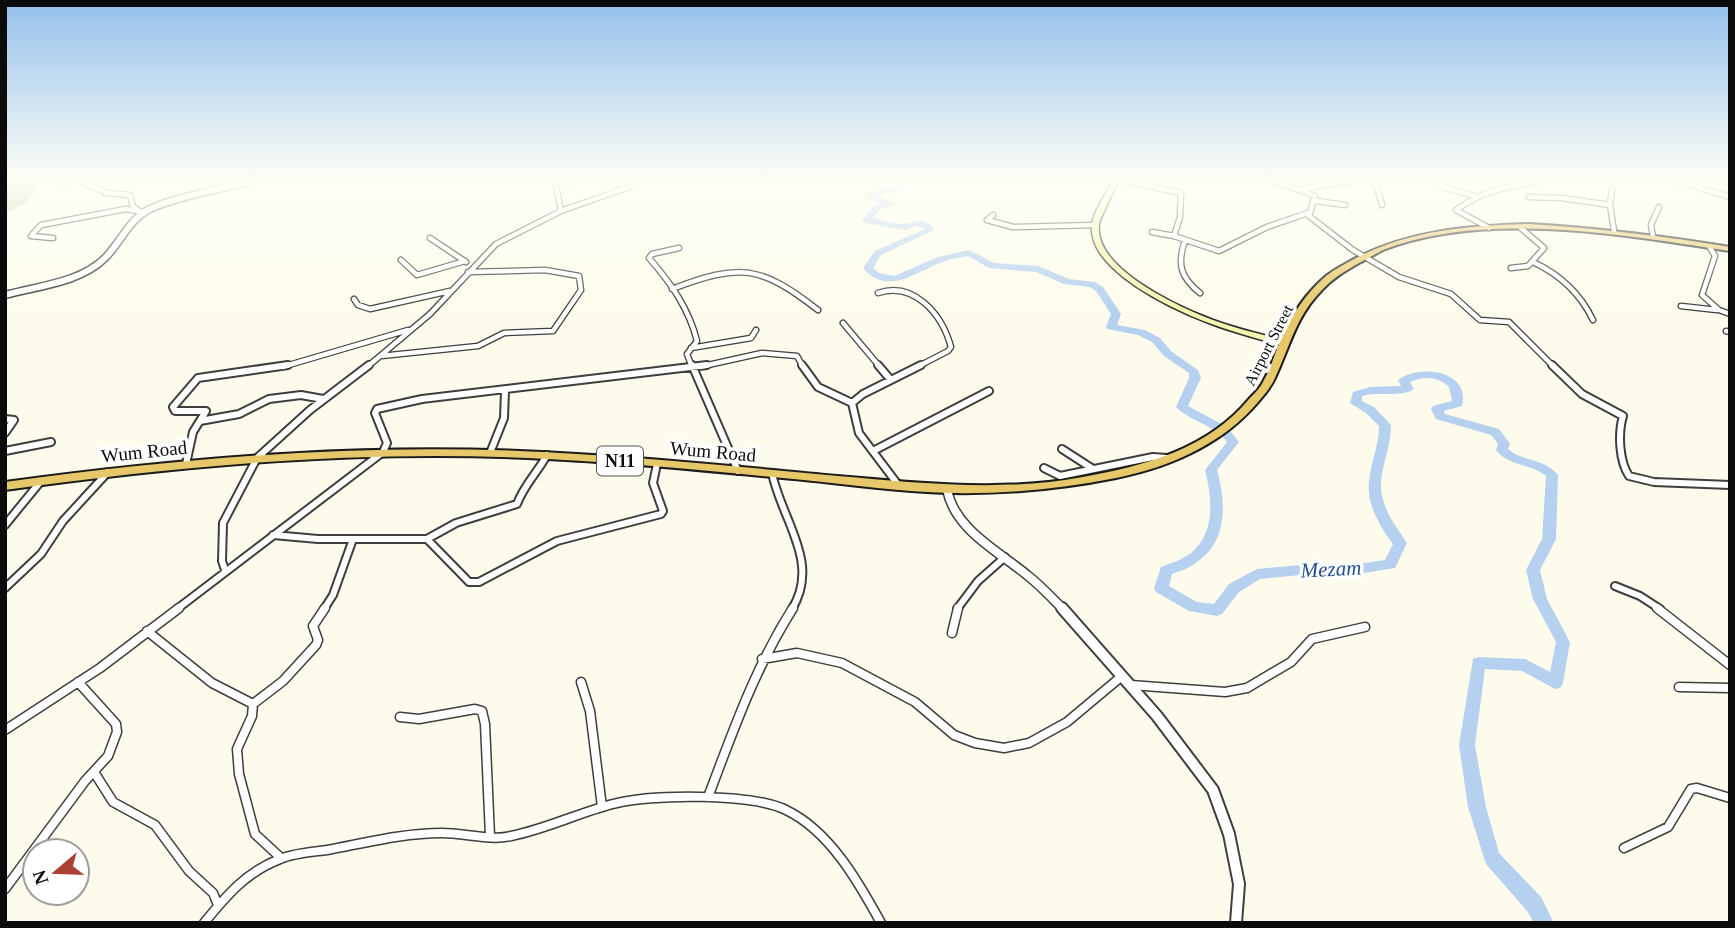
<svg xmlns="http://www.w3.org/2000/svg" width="1735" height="928" font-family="'Times New Roman',serif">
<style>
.forest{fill:#abd29b}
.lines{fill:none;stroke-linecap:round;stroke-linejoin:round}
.river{fill:#b6d1ef;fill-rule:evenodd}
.minor-far2-casing{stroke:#3e3e3e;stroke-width:7}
.minor-far1-casing{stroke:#3e3e3e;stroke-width:10}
.minor-casing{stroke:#3e3e3e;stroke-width:11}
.tertiary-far2-casing{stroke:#3e3e3e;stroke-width:9}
.tertiary-far1-casing{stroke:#3e3e3e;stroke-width:11}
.tertiary-casing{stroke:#3e3e3e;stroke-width:14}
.secondary-casing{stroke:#2d2d2d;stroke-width:3}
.trunk-casing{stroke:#1c1c1c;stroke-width:4}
.minor-far2{stroke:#fff;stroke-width:4.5}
.minor-far1{stroke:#fff;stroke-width:6}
.minor{stroke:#fff;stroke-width:8}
.tertiary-far2{stroke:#fff;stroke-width:6}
.tertiary-far1{stroke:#fff;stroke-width:8}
.tertiary{stroke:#fff;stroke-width:10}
.secondary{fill:#f2f6ae;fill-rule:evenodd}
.trunk{fill:#e6c86a;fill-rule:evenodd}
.labels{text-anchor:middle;stroke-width:7;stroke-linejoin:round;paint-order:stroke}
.far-street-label{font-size:16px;fill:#0b0b0b;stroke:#fff}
.shield{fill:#fff;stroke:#545454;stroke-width:2}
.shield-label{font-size:18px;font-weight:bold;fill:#0b0b0b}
.street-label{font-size:19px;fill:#0b0b0b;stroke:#fff}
.water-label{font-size:21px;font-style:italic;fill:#244f8e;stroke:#fff}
</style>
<rect width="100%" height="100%" fill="#fdfcec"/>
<path class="forest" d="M5 181H44L25 203 5 213Z"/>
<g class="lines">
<path class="river" d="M895 181H903L905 189 877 196 896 203 880 210 872 218C882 220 893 224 902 224 916 224 923 215 934 230L881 255 873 268 879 273 894 276 938 257 969 250 994 263 1038 266 1069 279 1095 282 1103 287 1121 314 1117 325 1145 330 1160 338 1172 352 1198 370 1201 378 1188 406 1227 427 1239 442 1217 470C1226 502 1228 541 1197 562 1190 568 1180 571 1172 574L1169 586 1197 602 1214 604 1229 584 1257 569 1300 565 1333 568 1385 560 1393 544C1380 527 1366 503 1369 481 1371 462 1379 445 1379 426L1366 413 1350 403 1353 392 1370 387 1401 386 1398 380C1419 364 1471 370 1462 406L1444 411 1445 414 1499 429 1510 444 1508 449C1524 463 1543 457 1558 475L1556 539 1540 570 1547 599 1570 642 1563 683 1560 688 1555 689 1522 671 1485 669 1475 745 1486 807 1499 853 1541 897 1554 923H1534L1527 911 1486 864 1468 807 1459 745 1473 659 1478 657 1525 659 1550 672 1556 642 1533 599 1526 570 1542 539 1546 476C1530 463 1509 467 1496 450L1498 444 1491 435 1436 419 1431 409 1433 406 1452 401 1449 387C1438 376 1424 376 1410 382L1414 389C1401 398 1378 391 1362 396V401L1374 407 1391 425C1391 445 1383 462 1381 481 1379 505 1395 525 1407 543L1395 568 1333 578 1300 575 1260 579 1239 592 1222 614 1217 616 1189 611 1156 592 1154 588 1161 567C1171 563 1182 560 1191 553 1216 532 1212 498 1205 470L1227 442C1214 424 1191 422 1176 407L1189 378V373L1164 356 1152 342 1138 335 1107 329 1106 327 1111 314 1096 291 1090 287 1064 284 1036 272 989 268 968 256C960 258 952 258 945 261 917 270 889 298 863 268L875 251 925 229 916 226 906 230 866 223 862 220 874 206 883 203 867 199V195L873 191 896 187Z"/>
<defs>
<path id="minor-far2" d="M59 181H72
M80 181 107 193 130 195 133 207 137 209
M1126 181 1181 193 1180 217 1174 236
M1276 181 1315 196 1309 216 1353 250 1399 277 1451 294 1480 320 1509 322 1554 367
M1370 181 1377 187 1382 205
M1440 181 1439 186 1475 196
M1677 181 1730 197
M555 184 570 181
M1302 189 1352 181
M1612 189 1610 205 1614 231
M1529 197 1562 198 1610 205
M1316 201 1345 205
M561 211 629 187
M993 215 987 220 1013 227 1095 225
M1489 228 1456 210C1485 189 1507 187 1542 181
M1152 232 1174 236 1219 251 1267 227 1308 213
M1653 237 1651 225 1659 207
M53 238 31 236 41 225 126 209 144 212
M430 238 466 262
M1185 240C1177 264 1180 277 1200 293
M1709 246 1715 256 1702 295 1719 310 1730 314
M679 248 652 254 649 258C671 283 689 309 697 341L687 354 692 367
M401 260 417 275 465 261
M1533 262C1561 275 1580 293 1593 320
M1511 268 1528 266 1544 248 1521 228
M672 289C740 263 760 265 818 310
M878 293C914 281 942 314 951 347L948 351 917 367
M354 299 358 305 370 309 450 291
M1681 306 1717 310
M843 323 880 367
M1726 331 1730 332
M691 348 751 338 756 330
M381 356 478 346 504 333 553 331 581 290 579 276 545 270 468 272
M282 367 408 330
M367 367 430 314 496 244 561 211 555 181
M699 367 762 353 797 356 803 367"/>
<path id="minor-far1" d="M692 365 738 471
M802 365 818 387 852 403
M878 365 890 379
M1552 365 1582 394 1623 416C1618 433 1619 461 1629 476L1654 482 1730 485
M5 419 14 420 5 433
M200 421 239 414 269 399 301 395 323 399
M1062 449 1093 469
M875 450 989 391
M5 451 51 442
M490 453 504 418 505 391
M186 464 193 432 206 411H175L173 407 198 378 288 365
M1044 468 1060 476 1153 457 1167 458
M772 473C781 519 821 562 792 609
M899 486 859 433 852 403 863 394 921 365
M5 525 41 481
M273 535 318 539H427L456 523 517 504C524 485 537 473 547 455
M427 539 469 582H479L557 541 661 514 663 511 653 483 657 464
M225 570 222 561 223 523 257 458 310 410 369 365
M1615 586 1640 596 1660 609
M5 588 41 554 63 521 108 472
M177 609 383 452 387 443 375 413 377 409 422 399 707 365
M324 609 333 595 353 539
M957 609 978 581 1005 557"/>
<path id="minor" d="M1657 608 1730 665
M147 631 212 683 253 704
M952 633 958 608
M762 659 797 653 842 663 915 702 954 735 975 743 1004 748 1029 743 1067 722 1122 676
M581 682 590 711 602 807
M1131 685 1225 692 1247 688 1291 662 1312 639 1365 627
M1679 687 1730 688
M253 704 283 681 316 645 318 640 313 626 325 608
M253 704 252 716 237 749 239 774 255 834 281 858
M400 717 419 719 475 709 482 711 485 724 490 836
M5 730 100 668 179 608
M94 772 113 802 155 825 189 871 213 893 218 905
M708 797C734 729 754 670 793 608
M1624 848 1668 827 1691 789 1697 788 1730 798
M5 889 85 781 108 756 117 732 116 724 78 682
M204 923C226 896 246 872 280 859 294 853 312 852 327 850 365 843 403 833 442 833 464 833 490 841 511 836 546 829 578 813 613 804 651 794 751 793 786 810 830 831 859 883 881 923"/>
<path id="tertiary-far2" d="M5 295C37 286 80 283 105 258 120 243 129 220 148 210 170 198 225 188 252 181"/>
<path id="tertiary-far1" d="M947 489C954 529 998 551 1027 575 1040 585 1052 598 1063 609"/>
<path id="tertiary" d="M1062 608 1157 716 1213 790 1229 834 1239 884 1236 923"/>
<path id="secondary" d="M1112 181H1118L1100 220C1087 266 1179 307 1213 320 1237 329 1261 334 1286 341L1287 343 1286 345H1280C1256 338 1232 332 1209 323 1174 310 1087 270 1092 225 1093 211 1107 194 1112 181Z"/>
<path id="trunk" d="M1529 224C1597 228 1663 236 1730 247V251C1625 235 1485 210 1383 250 1375 254 1367 259 1359 263 1345 271 1333 278 1322 290 1296 316 1290 346 1275 378 1271 387 1265 394 1259 401 1223 444 1170 467 1116 478 1062 489 1006 494 951 493 902 492 853 485 804 480 719 472 633 463 547 459 365 449 185 465 5 490V482C198 456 382 441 577 454 664 459 751 468 838 476 919 483 1002 492 1083 477 1144 466 1208 449 1249 399 1255 393 1261 387 1264 380 1271 368 1274 355 1280 342 1290 317 1306 293 1326 276 1335 269 1345 264 1354 259 1410 230 1467 226 1529 224Z"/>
</defs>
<use href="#minor-far2" class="minor-far2-casing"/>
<use href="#minor-far1" class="minor-far1-casing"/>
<use href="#minor" class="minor-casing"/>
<use href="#tertiary-far2" class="tertiary-far2-casing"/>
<use href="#tertiary-far1" class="tertiary-far1-casing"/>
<use href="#tertiary" class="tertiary-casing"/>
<use href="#secondary" class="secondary-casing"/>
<use href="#trunk" class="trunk-casing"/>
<use href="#minor-far2" class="minor-far2"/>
<use href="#minor-far1" class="minor-far1"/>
<use href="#minor" class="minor"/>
<use href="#tertiary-far2" class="tertiary-far2"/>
<use href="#tertiary-far1" class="tertiary-far1"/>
<use href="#tertiary" class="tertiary"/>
<use href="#secondary" class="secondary"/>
<use href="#trunk" class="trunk"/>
</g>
<linearGradient id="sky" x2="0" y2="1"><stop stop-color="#94c0eb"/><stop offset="0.58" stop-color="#fefef6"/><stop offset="1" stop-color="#fefef6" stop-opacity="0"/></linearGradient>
<rect width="1735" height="311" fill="url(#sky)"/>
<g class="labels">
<g class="far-street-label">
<text transform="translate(1268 345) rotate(-63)" y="6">Airport Street</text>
</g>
<rect class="shield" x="597" y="446.5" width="46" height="29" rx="5"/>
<g class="shield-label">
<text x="620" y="467">N11</text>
</g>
<g class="street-label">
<text transform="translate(144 451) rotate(-6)" y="7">Wum Road</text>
<text transform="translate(713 451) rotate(5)" y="7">Wum Road</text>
</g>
<g class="water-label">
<text transform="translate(1331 569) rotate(-3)" y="7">Mezam</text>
</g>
</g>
<rect width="1735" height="928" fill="none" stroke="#0b0b0b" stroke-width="14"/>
<g transform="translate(56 872) rotate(251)"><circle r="33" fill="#ffffff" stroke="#9d9d9d" stroke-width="2"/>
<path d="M0-5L12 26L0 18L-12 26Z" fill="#ab4134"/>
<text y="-10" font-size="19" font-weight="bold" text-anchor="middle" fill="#0b0b0b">N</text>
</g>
</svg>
